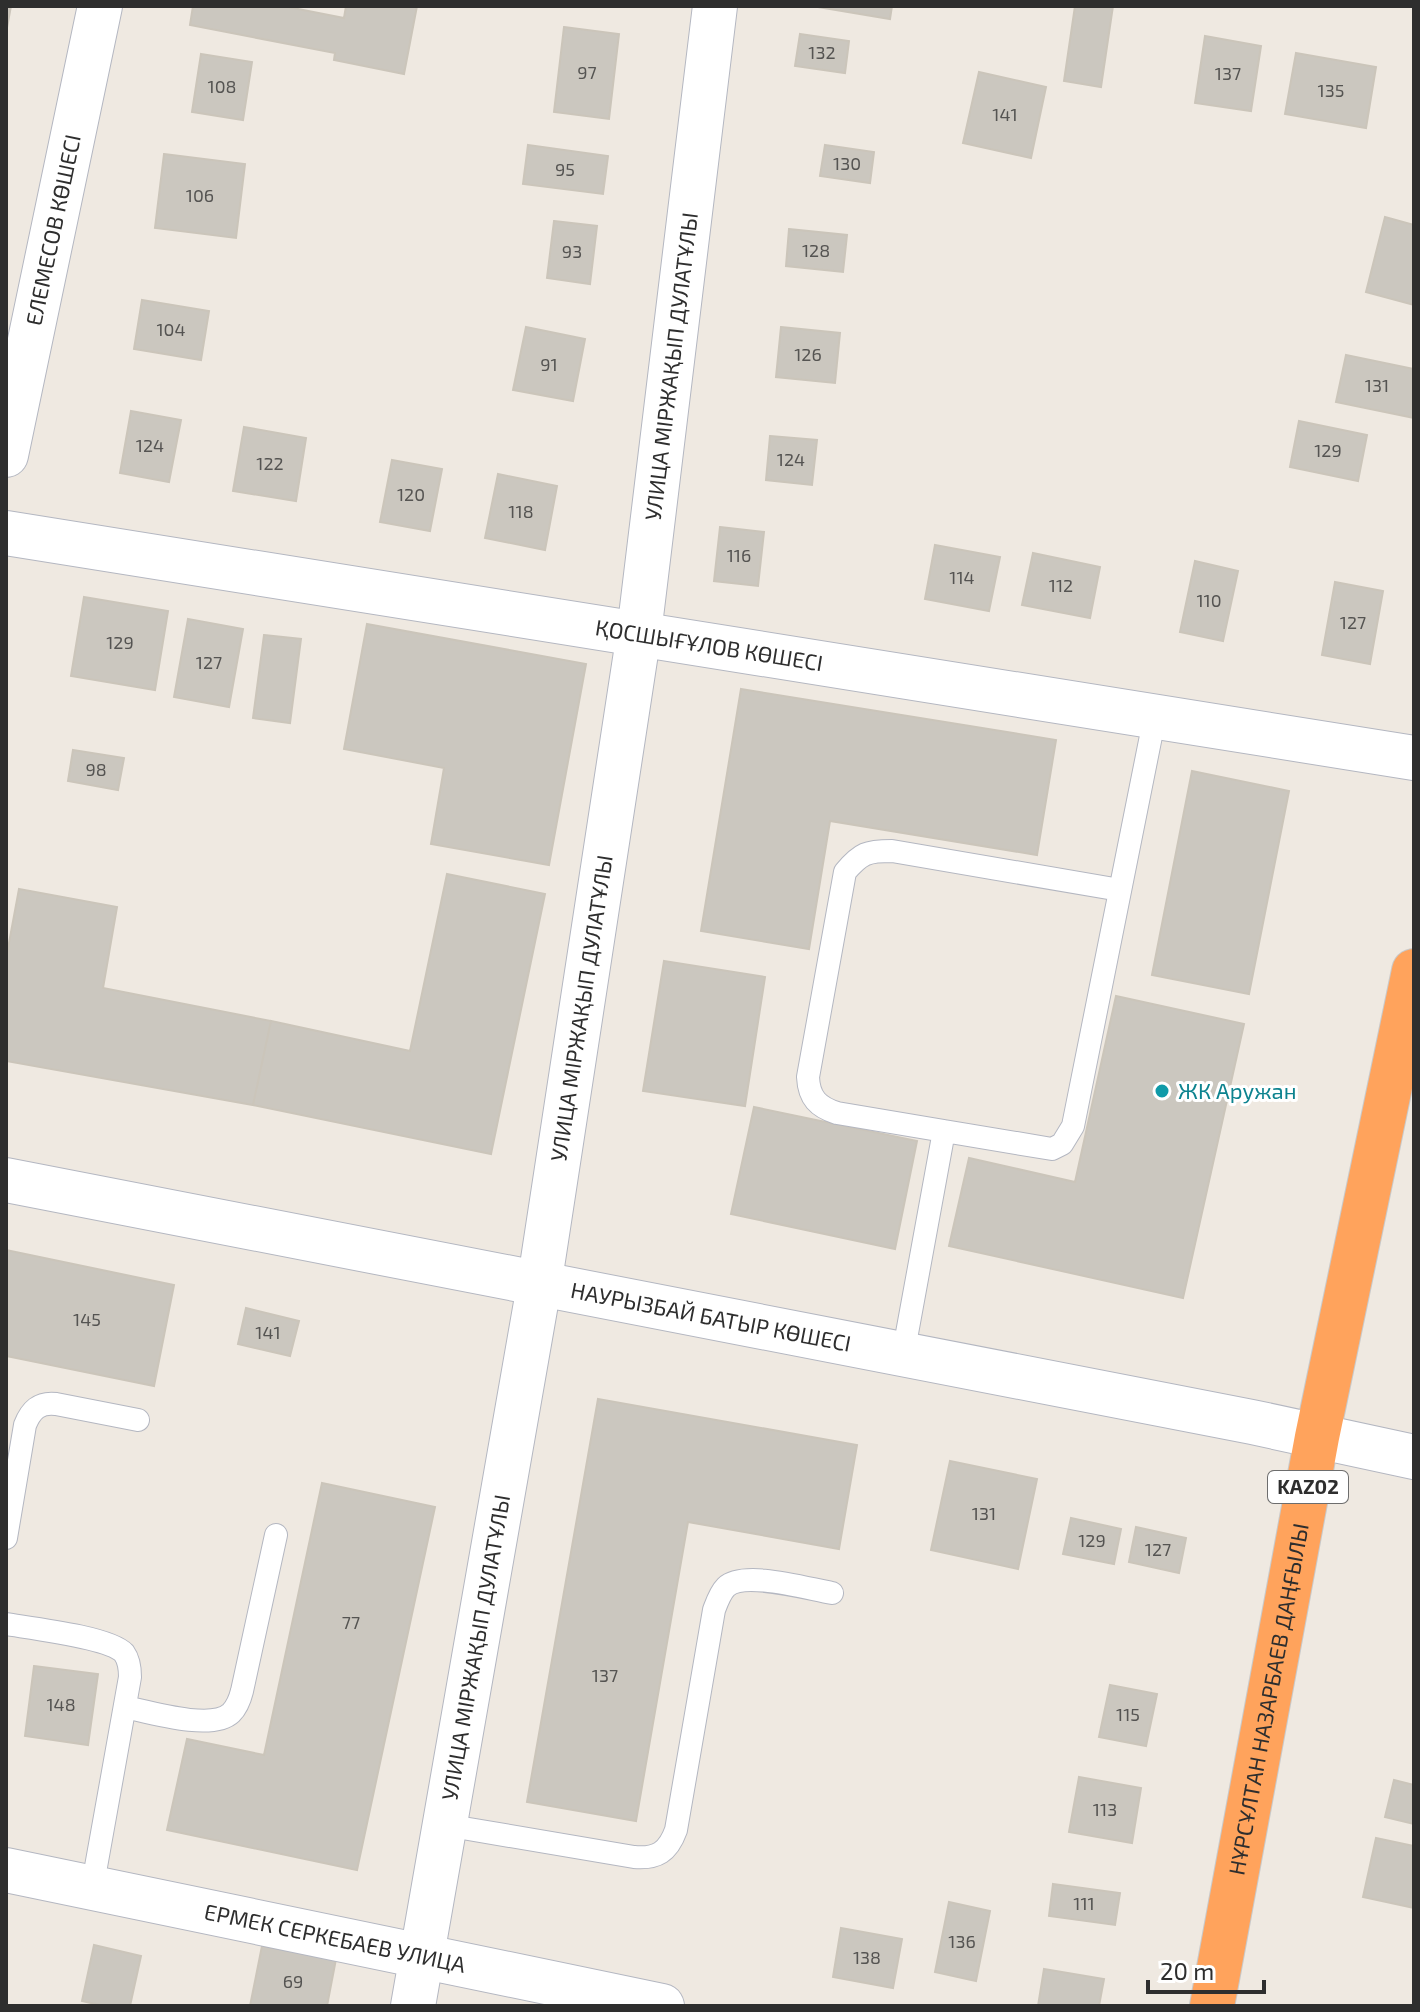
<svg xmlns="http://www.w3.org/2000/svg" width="1420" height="2012" font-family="'Exo 2',sans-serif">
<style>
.building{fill:#cbc7bf;stroke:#cbc5ba;stroke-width:2}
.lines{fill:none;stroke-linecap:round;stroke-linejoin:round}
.lane-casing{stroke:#b4b7c1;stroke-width:24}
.street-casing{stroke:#b4b7c1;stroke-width:46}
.secondary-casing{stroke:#b4b7c1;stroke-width:46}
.highway-casing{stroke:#c9c9c9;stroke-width:46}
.lane{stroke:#fff;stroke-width:22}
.street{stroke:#fff;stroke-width:44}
.secondary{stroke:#fff;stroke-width:44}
.highway{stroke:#ffa35c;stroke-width:44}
.culture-dot{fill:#0f9aa8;stroke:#fff;stroke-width:3}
.labels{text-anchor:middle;stroke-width:6;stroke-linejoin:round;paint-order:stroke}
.number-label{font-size:18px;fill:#555452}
.shield{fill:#fff;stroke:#6d6d6d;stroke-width:2}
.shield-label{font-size:20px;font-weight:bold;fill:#2e2e2e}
.street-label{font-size:22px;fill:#2e2e2e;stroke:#fff}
.culture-label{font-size:22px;fill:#0d838f;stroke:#fff;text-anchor:start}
</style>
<rect width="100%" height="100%" fill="#efe9e1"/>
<path class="building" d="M6 6H11L6 33Z
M193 6H283L344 18 346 6H417L404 74 334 60 335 53 190 25Z
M812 6H892L890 19Z
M1075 6H1113L1101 87 1064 81Z
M564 27 619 34 609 119 554 112Z
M800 34 849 41 845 73 795 66Z
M1205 36 1261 46 1251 111 1195 103Z
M1296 53 1376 67 1366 128 1285 114Z
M201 54 252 62 243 120 192 112Z
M979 72 1046 87 1031 158 963 143Z
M528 145 608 156 603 194 523 184Z
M825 145 874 152 870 183 820 176Z
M164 154 245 164 236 238 155 228Z
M1385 217 1414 225V305L1366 292Z
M554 221 597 226 590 284 547 278Z
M789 229 847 235 843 272 786 266Z
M142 300 209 311 201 360 134 349Z
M526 327 585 339 573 401 513 390Z
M781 327 840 333 835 383 776 377Z
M1346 355 1414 369V418L1336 402Z
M131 411 181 420 169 482 120 473Z
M1299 421 1367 435 1358 481 1290 467Z
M244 427 306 438 296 501 233 491Z
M770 436 817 440 812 485 766 480Z
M392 460 442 469 430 531 380 522Z
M498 474 557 486 545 550 485 538Z
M720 527 764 532 758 586 714 581Z
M935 545 1000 557 989 611 925 599Z
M1033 553 1100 567 1090 618 1022 605Z
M1195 561 1238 571 1223 641 1180 632Z
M1335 582 1383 591 1370 664 1322 655Z
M84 597 168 611 155 690 71 676Z
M188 619 243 629 229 707 174 697Z
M367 624 586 664 549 865 431 844 444 768 344 749Z
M264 635 301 639 290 723 253 718Z
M741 689 1056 740 1037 855 830 821 809 949 701 931Z
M73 750 124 758 118 790 68 781Z
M1192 771 1289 791 1249 994 1152 975Z
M447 874 545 894 491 1154 253 1105 271 1021 410 1051Z
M19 889 117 907 103 988 271 1021 253 1105 6 1061V959Z
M664 961 765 977 745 1106 643 1091Z
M1116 996 1244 1024 1183 1298 949 1246 969 1158 1075 1182Z
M754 1107 917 1141 895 1249 731 1214Z
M6 1250 174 1285 154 1386 6 1356Z
M246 1308 299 1321 290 1356 238 1344Z
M598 1399 857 1445 839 1549 688 1522 636 1821 527 1802Z
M950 1461 1037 1479 1018 1569 931 1550Z
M322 1483 435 1507 357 1870 167 1830 187 1739 264 1755Z
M1071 1518 1121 1529 1114 1564 1063 1554Z
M1136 1527 1186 1538 1179 1573 1129 1562Z
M34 1666 98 1674 88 1745 25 1736Z
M1110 1685 1157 1694 1146 1746 1099 1737Z
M1079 1777 1141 1788 1132 1843 1069 1832Z
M1394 1780 1414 1785V1824L1385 1817Z
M1376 1838 1414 1846V1908L1363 1897Z
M1053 1884 1120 1893 1115 1925 1049 1916Z
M949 1902 990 1911 976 1981 935 1972Z
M841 1928 902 1939 893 1988 833 1977Z
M94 1945 141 1956 130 2006H104L82 2001Z
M262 1946 336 1959 327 2006H250Z
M1044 1969 1104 1979 1099 2006H1038Z"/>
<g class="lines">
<defs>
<path id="lane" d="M944 1131 837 1113C818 1107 809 1098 808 1077L845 872C861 853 867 851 892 851L1120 890
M903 1355 944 1131 1052 1149 1062 1144 1073 1126 1155 716
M6 1538 25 1425C31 1410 39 1402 56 1404L138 1420
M6 1624C30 1628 109 1637 124 1653 129 1660 130 1669 130 1677L92 1889
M125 1707C149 1712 212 1731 231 1713 237 1707 240 1699 242 1691L276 1535
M445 1825 634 1857C657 1859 668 1852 676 1830L714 1610C717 1602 720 1593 726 1587 744 1570 808 1589 832 1593"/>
<g id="street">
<path id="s1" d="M6 455 100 6"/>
<path id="s2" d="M6 533 1414 758"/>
<path id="s3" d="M6 1870 662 2006"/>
<path id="s4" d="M413 2006 539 1286 639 633 715 6"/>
</g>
<g id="secondary">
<path id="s5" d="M6 1180 1252 1422 1414 1457"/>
</g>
<g id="highway">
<path id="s6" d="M1212 2006 1317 1437 1414 971"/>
</g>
</defs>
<use href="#lane" class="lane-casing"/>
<use href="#street" class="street-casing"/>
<use href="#secondary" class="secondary-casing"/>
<use href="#highway" class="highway-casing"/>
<use href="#lane" class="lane"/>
<use href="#street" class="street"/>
<use href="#secondary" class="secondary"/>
<use href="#highway" class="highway"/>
</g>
<circle class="culture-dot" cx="1162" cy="1091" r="8"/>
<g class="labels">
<g class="number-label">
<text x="822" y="59">132</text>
<text x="587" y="79">97</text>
<text x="1228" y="80">137</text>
<text x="222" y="93">108</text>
<text x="1331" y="97">135</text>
<text x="1005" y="121">141</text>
<text x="847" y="170">130</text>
<text x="565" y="176">95</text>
<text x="200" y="202">106</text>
<text x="816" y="257">128</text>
<text x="572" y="258">93</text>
<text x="171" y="336">104</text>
<text x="808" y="361">126</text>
<text x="549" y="371">91</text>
<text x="1377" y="392">131</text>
<text x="150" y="452">124</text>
<text x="1328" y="457">129</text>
<text x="791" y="466">124</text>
<text x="270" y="470">122</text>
<text x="411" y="501">120</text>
<text x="521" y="518">118</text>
<text x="739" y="562">116</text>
<text x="962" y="584">114</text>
<text x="1061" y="592">112</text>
<text x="1209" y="607">110</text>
<text x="1353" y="629">127</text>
<text x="120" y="649">129</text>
<text x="209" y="669">127</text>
<text x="96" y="776">98</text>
<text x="87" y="1326">145</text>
<text x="268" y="1339">141</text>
<text x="984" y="1520">131</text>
<text x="1092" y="1547">129</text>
<text x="1158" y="1556">127</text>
<text x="351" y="1629">77</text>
<text x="605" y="1682">137</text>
<text x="61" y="1711">148</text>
<text x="1128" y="1721">115</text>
<text x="1105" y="1816">113</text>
<text x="1084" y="1910">111</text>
<text x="962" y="1948">136</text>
<text x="867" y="1964">138</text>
<text x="293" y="1988">69</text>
</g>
<rect class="shield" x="1268" y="1471" width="80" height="32" rx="6"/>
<g class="shield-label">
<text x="1308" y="1494">KАZ02</text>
</g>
<g class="street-label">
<text dy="8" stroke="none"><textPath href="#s1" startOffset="230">ЕЛЕМЕСОВ КӨШЕСІ</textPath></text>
<text dy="8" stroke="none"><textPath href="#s4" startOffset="1660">УЛИЦА МІРЖАҚЫП ДУЛАТҰЛЫ</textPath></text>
<text dy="8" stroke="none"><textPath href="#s2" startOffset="712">ҚОСШЫҒҰЛОВ КӨШЕСІ</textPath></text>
<text dy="8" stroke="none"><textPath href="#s4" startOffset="1012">УЛИЦА МІРЖАҚЫП ДУЛАТҰЛЫ</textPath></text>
<text dy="8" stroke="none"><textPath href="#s5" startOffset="718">НАУРЫЗБАЙ БАТЫР КӨШЕСІ</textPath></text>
<text dy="8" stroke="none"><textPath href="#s4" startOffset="364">УЛИЦА МІРЖАҚЫП ДУЛАТҰЛЫ</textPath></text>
<text dy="8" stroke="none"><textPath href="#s6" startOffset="312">НҰРСҰЛТАН НАЗАРБАЕВ ДАҢҒЫЛЫ</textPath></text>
<text dy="8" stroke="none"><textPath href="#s3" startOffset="336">ЕРМЕК СЕРКЕБАЕВ УЛИЦА</textPath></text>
</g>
<g class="culture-label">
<text x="1178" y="1099">ЖК Аружан</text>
</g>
</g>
<rect width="1420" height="2012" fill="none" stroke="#2e2e2e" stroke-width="16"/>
<path d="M1148 1980v12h116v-12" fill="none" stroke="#2e2e2e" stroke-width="4"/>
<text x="1160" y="1980" font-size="24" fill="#2e2e2e" stroke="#ffffff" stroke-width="6" paint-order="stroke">20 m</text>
</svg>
